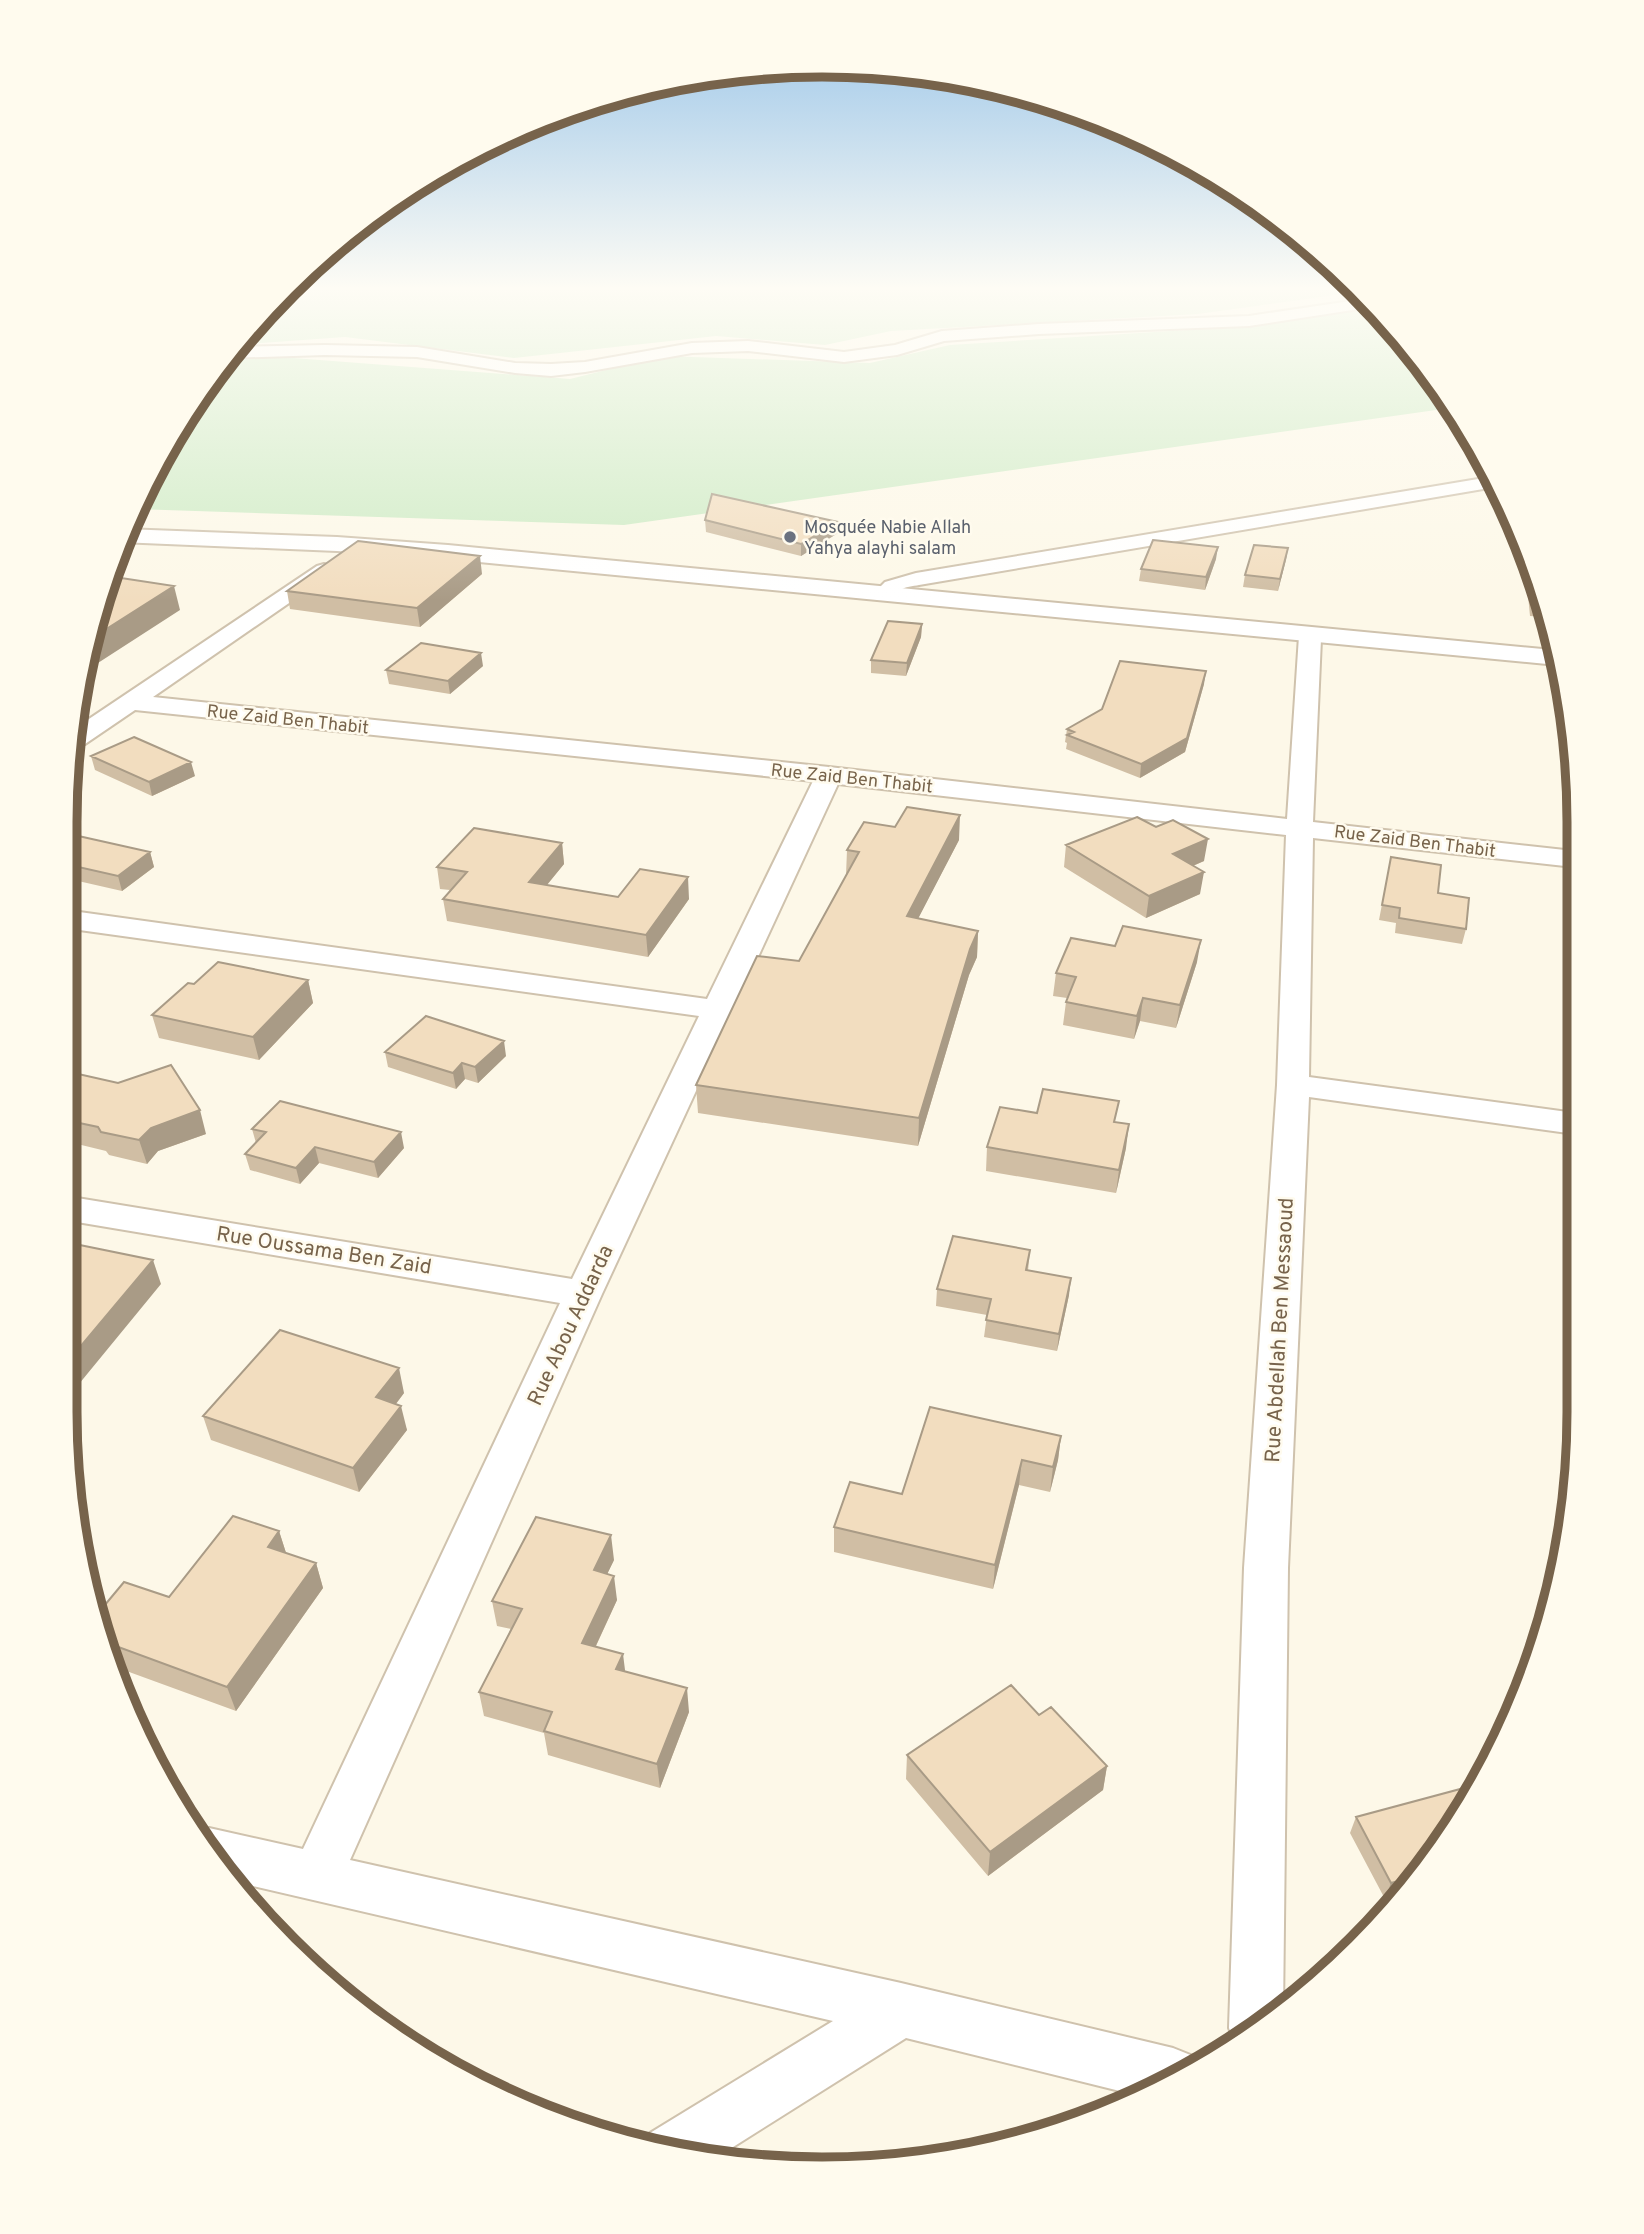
<svg xmlns="http://www.w3.org/2000/svg" width="1644" height="2234" font-family="Overpass,sans-serif">
<style>
.green{fill:#ceebc5}
.lines{fill:none;stroke-linecap:round;stroke-linejoin:round}
.minor-casing{stroke:#cfc2ad;stroke-width:4}
.tertiary-casing{stroke:#cfc2ad;stroke-width:4}
.minor{fill:#fff;fill-rule:evenodd}
.tertiary{fill:#fff;fill-rule:evenodd}
.wall{fill:#d0bea4}
.shaded-wall{fill:#a99b86}
.building{fill:#f2ddbf;stroke:#a99b86;stroke-width:2}
.worship-dot{fill:#6b7280;stroke:#fffbee;stroke-width:2.5}
.labels{text-anchor:middle;stroke-width:5;stroke-linejoin:round;paint-order:stroke}
.far-worship-label{font-size:18px;fill:#5b616d;stroke:#fffbee;text-anchor:start}
.far-street-label{font-size:18px;fill:#77634b;stroke:#fffbee}
.street-label{font-size:21px;fill:#77634b;stroke:#fffbee}
.rim{fill:none;stroke:#77634b;stroke-width:9}
</style>
<rect width="100%" height="100%" fill="#fdf8e8"/>
<path class="green" d="M289 288H1355L1358 292 1198 314 891 331 825 345 716 336 514 358 345 337 235 345 253 322Z
M1372 307 1423 361 1450 408 624 525 135 509 192 402 224 361 267 356 570 379 663 356 870 363 950 345 1235 327Z"/>
<g class="lines">
<defs>
<path id="minor" d="M1490 477 1495 487 919 585C913 586 905 587 900 590 891 596 890 601 878 597L874 593 885 582 916 573Z
M324 564 331 566 334 570 331 574 153 697 829 767 1287 819 1299 636C1305 628 1312 627 1322 629L1325 634 1321 639 1313 822 1574 851V867L1313 838 1309 1077 1575 1113V1134L1309 1097 1288 1568 1283 2013 1234 2041 1229 2028 1244 1568 1277 1085 1286 835 838 784 602 1294 350 1860 901 1983 1173 2048 1193 2056 1196 2063 1140 2096 906 2038 714 2159 675 2155 645 2145 650 2133 833 2021 236 1882 194 1834 209 1828 303 1849 560 1303 65 1220V1196L572 1279 699 1016 65 928V910L707 999 813 781 135 710 85 744 75 746 77 727 317 566Z"/>
<path id="tertiary" d="M1364 299 1372 307 1249 326 1039 334 944 341 897 355 844 362 748 351 692 353 585 372 551 376 515 373 417 357 325 355 226 358 234 347 325 345 417 347 515 363 551 364 585 362 692 343 748 341 844 352 895 345 942 331 1039 324 1249 316Z
M124 529 337 537 448 545 1553 650 1557 665 448 559 337 551 119 542Z"/>
</defs>
<use href="#minor" class="minor-casing"/>
<use href="#tertiary" class="tertiary-casing"/>
<use href="#minor" class="minor"/>
<use href="#tertiary" class="tertiary"/>
</g>
<path class="wall" d="M705 520 838 533 801 556 706 532Z
M1522 532 1544 617 1530 616Z
M1288 548 1278 591 1243 587 1245 575Z
M1216 559 1205 590 1139 581 1141 569Z
M482 574 420 627 290 609 287 591Z
M922 624 921 637 906 676 871 673V660Z
M483 666 450 694 389 684 386 670Z
M1204 684 1185 752 1140 778 1066 749 1067 743 1065 742 1067 729Z
M91 756 195 776 152 796 95 770Z
M1156 827 1204 861 1193 866 1200 894 1146 918 1064 867 1066 845Z
M65 833 150 852 154 867 122 891 65 878Z
M959 840 918 918 978 931 977 957 969 975 918 1146 698 1113 696 1085 799 961 846 875 847 850Z
M562 843 564 864 547 885 618 897 689 899 648 957 447 921 443 899 450 890 440 889 437 867Z
M1391 857 1438 893 1466 929 1462 944 1395 933 1396 923 1379 920Z
M1197 962 1176 1028 1140 1021 1134 1039 1063 1025 1066 1002 1067 998 1053 996 1056 973Z
M308 980 313 1003 259 1060 159 1038 152 1015 194 984Z
M385 1052 506 1056 478 1083 465 1079 456 1089 388 1067Z
M65 1071 206 1134 158 1151 147 1164 109 1155 106 1151 65 1141Z
M1037 1113 1116 1122 1126 1148 1116 1193 986 1171 987 1147Z
M252 1129 404 1148 378 1178 319 1163 300 1184 250 1170 245 1154 256 1143Z
M1030 1250 1028 1271 1069 1295 1057 1351 984 1337 987 1315 936 1306 937 1289Z
M404 1393 396 1404 407 1430 359 1492 211 1440 203 1416Z
M1061 1436 1058 1460 1050 1492 1019 1485 993 1589 834 1552V1527L902 1494Z
M279 1531 286 1553 316 1563 323 1588 236 1711 110 1665 94 1618 169 1597Z
M614 1560 607 1574 617 1600 596 1646 625 1671 689 1712 660 1788 548 1755 544 1733 484 1716 479 1692 511 1629 497 1626 492 1601Z
M907 1755 1107 1766 1103 1790 988 1876 906 1779Z
M1471 1800 1385 1899 1350 1833 1356 1817Z"/>
<path class="shaded-wall" d="M838 522V533L801 556V544Z
M1218 547 1216 559 1205 590 1206 577Z
M1288 548 1286 560 1278 591 1280 579Z
M480 556 482 574 420 627 417 608Z
M174 586 180 610 84 672 89 640Z
M922 624 921 637 906 676 907 663Z
M481 653 483 666 450 694 448 681Z
M1206 671 1204 684 1185 752 1140 778 1141 764Z
M191 762 195 776 152 796 149 782Z
M960 815 959 840 906 942 907 916Z
M1208 839 1204 861 1169 876 1173 854Z
M562 843 564 864 532 903 529 882Z
M150 852 154 867 122 891 118 876Z
M1204 872 1200 894 1146 918 1149 896Z
M688 877 689 899 648 957 646 935Z
M978 931 977 957 969 975 918 1146 919 1118 970 949Z
M1201 940 1197 962 1176 1028 1180 1005Z
M65 952 68 962 65 964Z
M308 980 313 1003 259 1060 253 1037Z
M1143 998 1140 1021 1134 1039 1137 1016Z
M504 1041 506 1056 478 1083 475 1067Z
M462 1063 465 1079 456 1089 453 1073Z
M200 1110 206 1134 158 1151 147 1164 139 1140 151 1128Z
M1129 1124 1126 1148 1116 1193 1119 1170Z
M401 1132 404 1148 378 1178 374 1162Z
M315 1147 319 1163 300 1184 296 1168Z
M153 1260 161 1284 65 1401V1365Z
M1071 1278 1069 1295 1057 1351 1059 1334Z
M399 1368 404 1393 382 1422 376 1397Z
M401 1406 407 1430 359 1492 353 1468Z
M1061 1436 1058 1460 1050 1492 1053 1467Z
M1022 1460 1019 1485 993 1589 995 1565Z
M279 1531 287 1556 268 1547Z
M611 1535 614 1560 597 1595 594 1570Z
M316 1563 323 1588 236 1711 227 1687Z
M614 1576 617 1600 586 1667 582 1643Z
M623 1654 626 1678 616 1669Z
M687 1688 689 1712 660 1788 657 1764Z
M1107 1766 1103 1790 988 1876 990 1852Z
M1417 1876 1404 1893 1385 1899 1391 1883Z"/>
<path class="building" d="M712 494 838 522 801 544 705 520Z
M1153 540 1218 547 1206 577 1141 569Z
M358 541 480 556 417 608 287 591Z
M1254 545 1288 548 1280 579 1245 575Z
M1529 562 1540 602H1534Z
M108 576 174 586 89 640 90 626Z
M888 621 922 624 907 663 871 660Z
M421 643 481 653 448 681 386 670Z
M1120 661 1206 671 1187 738 1141 764 1067 735 1074 732 1067 729 1102 709Z
M134 737 191 762 149 782 91 756Z
M907 807 960 815 907 916 978 931 970 949 919 1118 696 1085 757 956 799 961 859 852 847 850 864 822 895 827Z
M1137 817 1156 827 1173 820 1208 839 1173 854 1204 872 1149 896 1066 845Z
M474 828 562 843 529 882 618 897 640 869 688 877 646 935 443 899 467 872 437 867Z
M65 833 150 852 118 876 65 864Z
M1391 857 1441 865 1438 893 1469 898 1466 929 1399 918 1400 908 1382 905Z
M1123 926 1201 940 1180 1005 1143 998 1137 1016 1066 1002 1076 977 1056 973 1071 938 1115 946Z
M218 962 308 980 253 1037 152 1015 188 983 194 984Z
M426 1016 504 1041 475 1067 462 1063 453 1073 385 1052Z
M171 1065 200 1110 151 1128 139 1140 101 1132 98 1127 65 1120V1071L118 1083Z
M1043 1089 1119 1101 1114 1122 1129 1124 1119 1170 987 1147 1000 1107 1037 1113Z
M280 1101 401 1132 374 1162 315 1147 296 1168 245 1154 266 1132 252 1129Z
M953 1236 1030 1250 1026 1270 1071 1278 1059 1334 986 1320 991 1299 937 1289Z
M70 1243 153 1260 65 1365V1248Z
M280 1330 399 1368 376 1397 401 1406 353 1468 203 1416Z
M930 1407 1061 1436 1053 1467 1022 1460 995 1565 834 1527 850 1482 902 1494Z
M233 1516 279 1531 268 1547 316 1563 227 1687 102 1641 94 1618 124 1582 169 1597Z
M536 1517 611 1535 594 1570 614 1576 582 1643 623 1654 616 1669 687 1688 657 1764 544 1731 552 1712 479 1692 522 1609 492 1601Z
M1011 1685 1039 1715 1051 1707 1107 1766 990 1852 907 1755Z
M1464 1788 1471 1800 1417 1876 1391 1883 1356 1817Z"/>
<linearGradient id="sky" x2="0" y2="1"><stop stop-color="#96c3e8"/><stop offset="0.48" stop-color="#fefcf5"/><stop offset="1" stop-color="#fefcf5" stop-opacity="0"/></linearGradient>
<rect width="1644" height="601" fill="url(#sky)"/>
<circle class="worship-dot" cx="790" cy="537" r="7"/>
<g class="labels">
<g class="far-worship-label">
<text x="804" y="533">Mosquée Nabie Allah<tspan x="804" dy="21">Yahya alayhi salam</tspan></text>
</g>
<g class="far-street-label">
<text transform="translate(288 719) rotate(6)" y="6">Rue Zaid Ben Thabit</text>
<text transform="translate(852 778) rotate(6)" y="6">Rue Zaid Ben Thabit</text>
<text transform="translate(1415 841) rotate(7)" y="6">Rue Zaid Ben Thabit</text>
</g>
<g class="street-label">
<text transform="translate(324 1250) rotate(9)" y="7">Rue Oussama Ben Zaid</text>
<text transform="translate(570 1325) rotate(-65)" y="7">Rue Abou Addarda</text>
<text transform="translate(1279 1330) rotate(-87)" y="7">Rue Abdellah Ben Messaoud</text>
</g>
</g>
<path d="M0 0H1644V2234H0ZM822 77H822A745 745 0 0 1 1567 822V1412A745 745 0 0 1 822 2157H822A745 745 0 0 1 77 1412V822A745 745 0 0 1 822 77Z" fill="#fffbee" fill-rule="evenodd"/>
<path class="rim" d="M822 77H822A745 745 0 0 1 1567 822V1412A745 745 0 0 1 822 2157H822A745 745 0 0 1 77 1412V822A745 745 0 0 1 822 77Z"/>
</svg>
